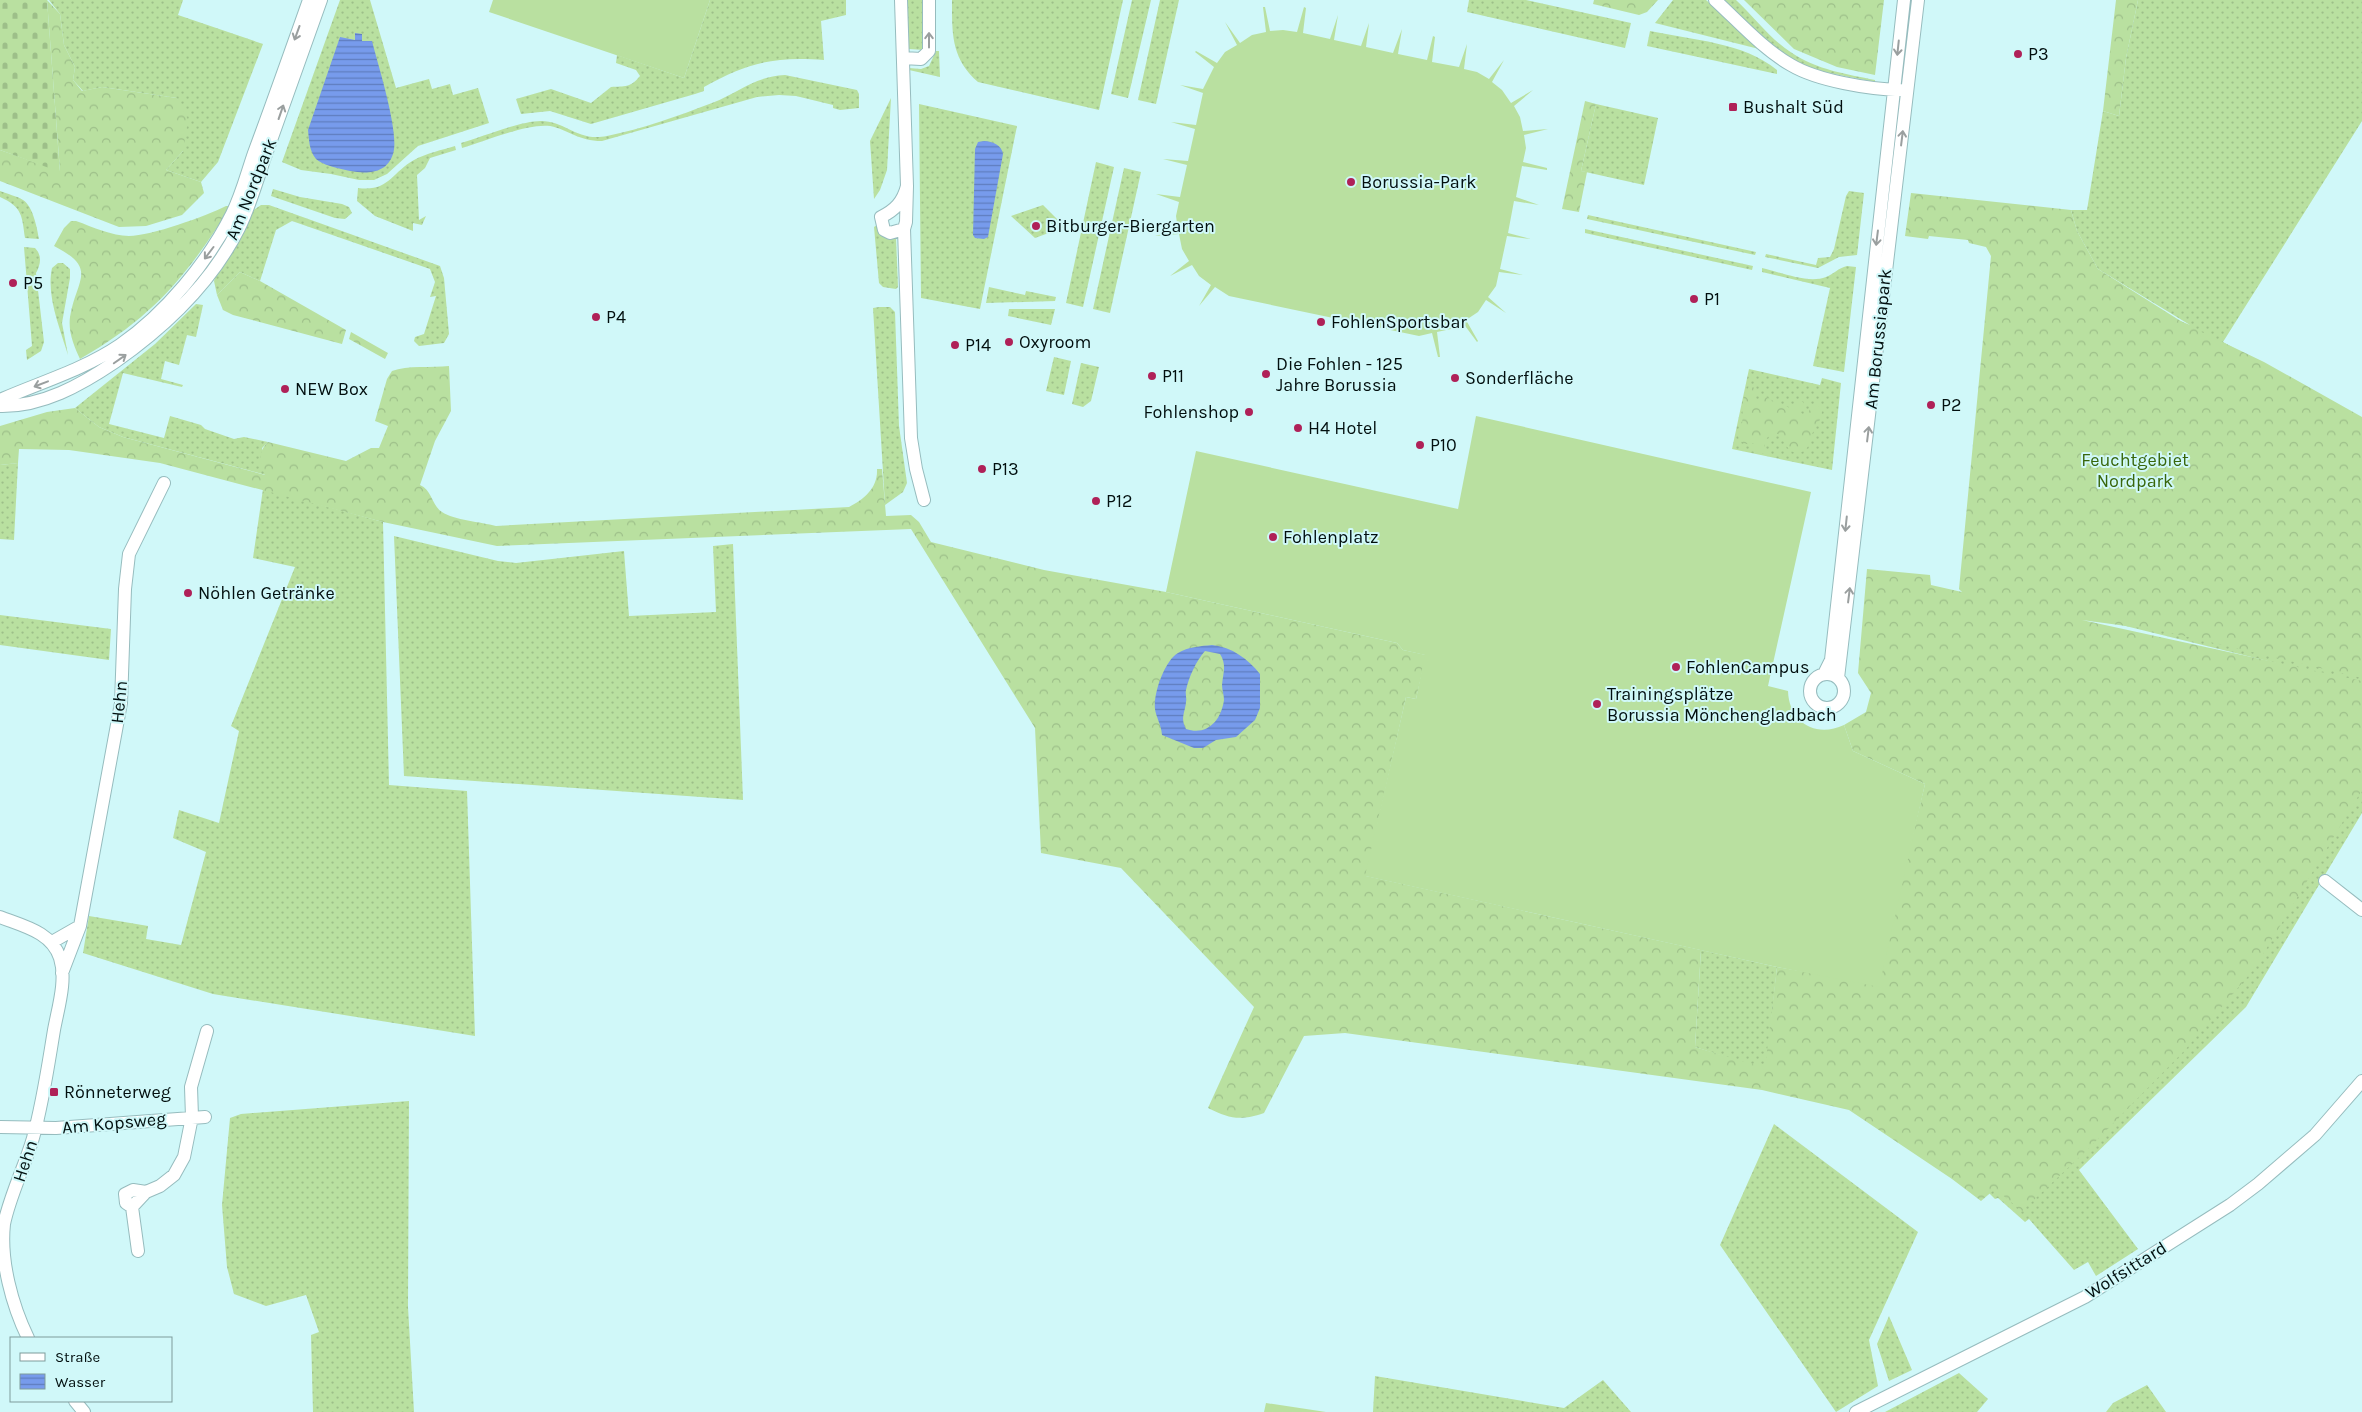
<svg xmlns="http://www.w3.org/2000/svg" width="2362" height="1412" font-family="Karla,sans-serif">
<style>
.grass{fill:url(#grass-dots)}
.forest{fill:url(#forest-crowns)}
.cemetery{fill:url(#cemetery-stones)}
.pitch{fill:#b9e0a0}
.water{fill:url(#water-rules);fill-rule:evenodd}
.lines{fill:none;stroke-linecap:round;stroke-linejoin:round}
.minor-casing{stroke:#96bcbe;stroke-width:14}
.minor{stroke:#fff;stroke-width:12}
.oneway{stroke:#9a9f9f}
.poi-dot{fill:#af2158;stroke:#d0f8f9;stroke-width:2}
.labels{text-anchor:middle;stroke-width:4;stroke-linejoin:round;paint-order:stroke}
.poi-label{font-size:18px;fill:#020f0f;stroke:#d0f8f9;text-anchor:start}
.street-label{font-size:18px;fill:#020f0f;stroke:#d0f8f9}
.park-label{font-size:18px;fill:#38660b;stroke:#d0f8f9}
</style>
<defs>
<pattern id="grass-dots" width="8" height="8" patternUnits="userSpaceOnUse" patternTransform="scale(1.25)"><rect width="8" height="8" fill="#b9e0a0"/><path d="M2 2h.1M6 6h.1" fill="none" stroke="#9dbf89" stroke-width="1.8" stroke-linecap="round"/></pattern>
<pattern id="forest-crowns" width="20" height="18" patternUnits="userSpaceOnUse" patternTransform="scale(1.25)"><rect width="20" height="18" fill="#b9e0a0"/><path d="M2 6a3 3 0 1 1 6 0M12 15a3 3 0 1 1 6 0" fill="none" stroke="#9dbf89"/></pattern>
<pattern id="cemetery-stones" width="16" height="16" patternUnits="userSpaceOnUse" patternTransform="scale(1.25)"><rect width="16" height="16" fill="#b9e0a0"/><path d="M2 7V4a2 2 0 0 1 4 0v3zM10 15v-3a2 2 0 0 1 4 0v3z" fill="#9dbf89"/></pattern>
<pattern id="water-rules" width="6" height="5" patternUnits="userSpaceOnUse" patternTransform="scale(1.25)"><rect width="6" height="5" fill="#779bec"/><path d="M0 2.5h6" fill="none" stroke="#5f7dbe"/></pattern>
</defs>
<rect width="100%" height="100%" fill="#d0f8f9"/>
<path class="grass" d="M49 0H183L178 15 263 44 218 162 201 182 166 170 183 151 177 98 102 87 83 91 73 80 75 67 64 45 60 14Z
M340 0H370L396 88 429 79 432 89 450 84 453 95 478 88 489 123 418 146 387 174 374 180H359L331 174 301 170 282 162Z
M710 0H846V15L821 21 824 60C774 56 747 63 704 87V91L695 94 591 124 550 111 521 114 516 99 551 89 591 103 611 87C625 86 630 88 640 76L636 70 616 63 617 55 684 78Z
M907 0H924V50L909 49Z
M952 0H1123L1099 110 978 82C951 58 952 34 952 0Z
M1132 0H1151L1128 98 1111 94Z
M1160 0H1179L1156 104 1138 100Z
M1469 0H1526L1631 23 1625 48 1467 12Z
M1673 0H1706L1763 50 1655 23Z
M1722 0H1736C1754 17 1771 40 1792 53 1817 70 1847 74 1875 80V82L1814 70 1784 55Z
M2138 0H2362V121L2223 342 2362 420V813L2246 1007 2079 1170 2138 1249 2096 1276 2088 1262 2074 1270 2029 1219 2025 1222 1998 1198 1995 1199 1935 1139 2288 666 2093 618 1999 245 2190 325 2098 269 2077 231 2071 210H2087L2103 111 2119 116 2126 58Z
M1650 31C1692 40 1743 42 1777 70V74L1647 46Z
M936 51H939L940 77 909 70V68L921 69 929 66Z
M785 75 857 90 859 94V108L840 110 833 108V105L796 96 779 95 757 97 602 141C578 141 569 130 550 126 528 123 485 141 462 148L461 143C482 137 520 121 541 121 566 121 577 142 607 136 642 129 678 116 712 103 740 92 753 77 785 75Z
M891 98 887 170 880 190 874 199 870 141Z
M919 104 1017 126 980 309 921 298Z
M1596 104 1658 118 1644 185 1581 171Z
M455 146 456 150 430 158 425 168 417 175 419 220 426 216 422 225 413 223V231L375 216 357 201 358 188C389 192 391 173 414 160 427 153 442 150 455 146Z
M1096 162 1114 167 1083 307 1066 303Z
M1124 168 1141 172 1110 313 1093 309Z
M273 189 300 197 342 204 349 207 352 213 345 219 335 218 271 196Z
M0 191C7 194 17 196 23 200 33 206 37 228 39 239L25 238C22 217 23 207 0 197Z
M1849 191 1864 193 1857 255 1839 257 1818 268 1765 257 1766 254 1816 265 1818 258 1830 257 1834 249 1846 196Z
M261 205H269L440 266 444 278 449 334 444 343 419 346 414 341 415 337 424 334 436 296 430 297 435 282 430 269 292 221 276 230 260 281 240 272 217 295 214 281 216 275 252 211Z
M1043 205 1065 227 1035 238 1011 216Z
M1588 215 1756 252 1755 255 1587 219Z
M877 225 896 238 898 287 896 289 883 287 879 283 874 227Z
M1585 229 1753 266 1752 270 1585 233Z
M24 247 35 248C42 255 41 264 36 273L44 342 41 351 27 360 26 350 32 346Z
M58 263H63L70 269V278L62 323 68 355C60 328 46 296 52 268Z
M1847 266 1856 267 1844 372 1813 366 1830 288 1762 272V268C1780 272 1808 284 1826 277 1834 274 1838 268 1847 266Z
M989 287 1025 295 1026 291 1056 297 1055 301 986 303Z
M196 304 203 305 196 337 187 335 179 365 165 361 161 379 183 385 182 387 123 373 109 424 164 438 170 416 201 425 205 429 234 439 244 437 268 442 262 448 266 475 123 437 99 427 75 408 155 344Z
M879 307H890L895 312 899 426 907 483 903 492 885 505 873 308Z
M1009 309H1055L1051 325 1008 316Z
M1054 357 1071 361 1064 395 1046 391Z
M1081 363 1099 367 1091 401 1083 407 1072 404Z
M1749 369 1820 385 1822 378 1841 383 1832 470 1732 449Z
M18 463 14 540 0 539V465Z
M263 489 383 522 389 785 467 791 475 1036 213 994 83 953 89 916 148 926 146 939 181 945 206 852 173 838 179 810 219 823 239 731 231 726 295 567 253 558Z
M394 536 498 561 516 563 624 551 629 616 716 612 713 546 733 544 743 800 404 776Z
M0 615 111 629 109 660 0 645Z
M1701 950 1777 967 1766 1070 1695 1047Z
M409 1101 408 1307 414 1412H313L311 1335 319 1332 306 1295 266 1306 234 1294 227 1267 222 1205 230 1118 241 1114Z
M1774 1124 1918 1232 1869 1340 1878 1386 1836 1412 1720 1245Z
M1889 1316 1912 1370 1889 1381 1877 1344Z
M1959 1373 1988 1399 1977 1412H1885Z
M1375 1376 1564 1408 1603 1380 1631 1412H1373Z
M2147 1385 2166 1412H2106L2113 1403Z"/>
<path class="forest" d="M47 0 60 14 64 45 75 67 73 80 82 91 102 87 177 98 188 120 183 151 166 170 201 182 204 193 182 215 146 226 119 227 0 181V150L60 171Z
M1594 0H1658L1647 12 1639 15 1593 4Z
M1744 0H1884L1875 75 1837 67 1794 49Z
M2116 0H2138L2126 58 2119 116 2103 111Z
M1585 101 1596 104 1581 171 1587 172 1579 212 1562 209Z
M1911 193 2071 210 2077 231 2098 269 2187 325 2264 362 2362 417V678L2163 631 2082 620 2362 681V790L2254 969 2185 1050 2087 1150 2022 1211 1995 1189 1981 1201 1952 1179 1849 1110 1762 1090 1345 1033 1304 1036 1264 1113C1240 1121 1230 1119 1208 1108L1254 1007 1121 868 1041 853 1035 728 911 529 497 546 383 522 160 463 69 450 19 449 18 463 0 465V426L47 412 75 408 99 427 123 437 265 475C260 463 257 453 268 442L346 461 371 448H379L388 426 375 421 387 379 392 371C407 365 432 368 449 366L451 411 435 441 420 485C432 490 432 506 442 512 454 520 481 522 496 526L849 507C864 499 878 488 877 469H882L886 516 911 515 919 522 931 542 1044 570 1166 592 1397 643 1403 650 1426 655 1416 699 1406 697 1366 876 1701 950 1695 1047 1765 1068 1777 967 1877 984 1925 784 1853 751 1844 725 1866 712 1871 693 1858 673 1867 569 1930 575 1931 585 1962 592 1959 589 1991 256 1986 247 1969 243 1968 240 1929 236 1928 239 1905 236Z
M226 206H231C186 277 153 317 80 359 74 346 68 332 70 317 76 279 99 269 54 246L64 228 71 221H76C93 227 112 236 129 236 151 236 206 216 226 206Z
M240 272 260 281 346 330 342 344 233 315 223 310 217 295Z
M351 332 388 353 385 359 349 339Z
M1751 385 1754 388 1755 400 1767 397C1776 404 1784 404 1793 410L1800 400 1804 403 1800 412 1804 415 1808 414 1810 409 1817 405 1822 409C1822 419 1817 425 1812 434 1810 439 1810 445 1806 449 1794 460 1784 445 1781 435 1773 432 1769 435 1764 442L1766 453 1761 454 1753 451 1754 443C1746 447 1736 441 1738 431 1739 429 1742 427 1742 424 1744 411 1739 395 1751 385Z"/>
<path class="cemetery" d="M0 0H47L60 172 0 150Z"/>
<path class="pitch" d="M493 0H710L684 78 489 12Z
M1263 7H1265L1270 31 1283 30 1297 32 1304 7 1306 8 1303 33 1330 39 1338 15 1334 40 1361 46 1369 23 1366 47 1393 53 1402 29 1398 54 1427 60 1433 36 1435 37 1432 62 1459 67 1467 44 1464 69 1477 72 1489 79 1504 60 1492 82 1502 90 1511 103 1533 90 1514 106 1520 117 1523 131 1548 129 1524 135 1526 148 1523 162 1547 168V170L1522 166 1516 197 1539 205 1514 201 1508 233 1531 239 1507 236 1500 269 1523 275 1499 272 1496 286 1488 297 1506 313 1486 300 1478 312 1466 320 1478 341 1477 342 1463 323 1451 329 1437 332 1440 357H1438L1432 333 1419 336 1229 296 1215 287 1199 306 1211 285 1199 276 1192 265 1170 276 1189 261 1182 249 1179 234 1155 236 1178 230 1176 216 1179 202 1156 194 1180 197 1187 165 1163 159 1188 161 1195 129 1171 122 1196 125 1203 93 1180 85 1203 89 1214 67 1195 52 1196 51 1217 63 1225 52 1237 45 1225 22 1240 43 1252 35 1266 32Z
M1476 416 1811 492 1768 686 1788 691C1789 723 1816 738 1844 725L1853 751 1925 784 1879 987 1777 967 1365 876 1406 697 1416 699 1425 655 1403 650 1397 643 1166 592 1196 451 1458 509Z
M1266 1403 1326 1412H1264Z"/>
<path class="water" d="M355 33 362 34V41H372C378 65 400 134 393 154 385 179 356 173 337 168 330 166 322 164 316 159 309 151 309 139 308 130L340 37 355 40Z
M984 141C993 141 1002 146 1003 154L988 237 984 239 975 238 973 235 975 149 978 142Z
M1212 645C1232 647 1248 659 1260 674V708L1255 720 1236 737 1216 740 1203 748H1194L1162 735C1161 724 1156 717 1155 709 1153 694 1165 660 1178 653 1188 647 1201 646 1212 645ZM1205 651 1220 654C1227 665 1223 673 1222 685 1222 690 1224 695 1224 700 1221 721 1207 736 1186 729 1180 718 1185 713 1186 702 1187 698 1185 694 1186 690 1189 677 1196 661 1205 651Z"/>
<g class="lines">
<defs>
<path id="minor" d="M901 0 907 186C903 202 895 210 881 217L884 230 890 233 904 229 906 222 907 186
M1715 0C1739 22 1763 49 1791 65 1818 81 1869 89 1900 90
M903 58 921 59 929 51V0
M904 229 911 438 916 469 924 500
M0 400C41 382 83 370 120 345 165 314 208 262 232 214 242 194 247 173 254 153 273 102 291 51 309 0
M0 406C42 407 81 385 115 362 165 327 211 284 239 228 250 206 257 180 265 157 284 105 302 52 321 0
M1810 691a17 17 0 1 1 34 0a17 17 0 1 1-34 0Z
M1824 674 1831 660 1904 0
M1838 678 1918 0
M2325 881 2362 910
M0 917C23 926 52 932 60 958 67 980 58 1008 54 1030 48 1066 43 1102 33 1138 25 1166 10 1195 4 1224 0 1261 12 1305 28 1338
M52 942 80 926
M62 973 80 926 121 703 125 589 129 554 164 483
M0 1127 56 1128 205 1117
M132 1207 126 1203 125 1194 133 1190 146 1192
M138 1251 132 1207 146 1192 160 1186 174 1175 184 1157 192 1117 191 1087 207 1031
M75 1401 84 1412
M1856 1412 2085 1297 2230 1205 2258 1184 2315 1135 2362 1081"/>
</defs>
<use href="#minor" class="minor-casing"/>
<use href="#minor" class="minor"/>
</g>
<defs><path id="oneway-shaft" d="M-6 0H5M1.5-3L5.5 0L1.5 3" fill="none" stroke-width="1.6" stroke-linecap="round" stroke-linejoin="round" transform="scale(1.25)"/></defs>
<g class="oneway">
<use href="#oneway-shaft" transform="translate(297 33) rotate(110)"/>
<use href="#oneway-shaft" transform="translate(929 40) rotate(-90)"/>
<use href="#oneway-shaft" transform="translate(1898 48) rotate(96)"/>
<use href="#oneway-shaft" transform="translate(281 112) rotate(-71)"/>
<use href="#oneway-shaft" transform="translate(1902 138) rotate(-83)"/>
<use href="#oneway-shaft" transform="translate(1877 238) rotate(97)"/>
<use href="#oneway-shaft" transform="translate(209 253) rotate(127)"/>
<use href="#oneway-shaft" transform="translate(120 359) rotate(-35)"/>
<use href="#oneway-shaft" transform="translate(41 384) rotate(159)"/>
<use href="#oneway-shaft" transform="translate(1868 434) rotate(-83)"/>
<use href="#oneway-shaft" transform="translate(1846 524) rotate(96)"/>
<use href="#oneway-shaft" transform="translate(1849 595) rotate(-83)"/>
</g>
<g class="poi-dot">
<circle cx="2018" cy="54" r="5"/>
<rect x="1728" y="102" width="10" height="10" rx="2.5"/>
<circle cx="1351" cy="182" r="5"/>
<circle cx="1036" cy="226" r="5"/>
<circle cx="13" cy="283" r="5"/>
<circle cx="1694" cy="299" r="5"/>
<circle cx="596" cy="317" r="5"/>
<circle cx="1321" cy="322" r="5"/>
<circle cx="1009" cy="342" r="5"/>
<circle cx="955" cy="345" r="5"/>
<circle cx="1266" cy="374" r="5"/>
<circle cx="1152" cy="376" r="5"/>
<circle cx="1455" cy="378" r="5"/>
<circle cx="285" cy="389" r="5"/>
<circle cx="1931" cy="405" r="5"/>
<circle cx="1249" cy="412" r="5"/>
<circle cx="1298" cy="428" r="5"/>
<circle cx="1420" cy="445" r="5"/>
<circle cx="982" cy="469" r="5"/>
<circle cx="1096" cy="501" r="5"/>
<circle cx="1273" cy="537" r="5"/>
<circle cx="188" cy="593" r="5"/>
<circle cx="1676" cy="667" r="5"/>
<circle cx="1597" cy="704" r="5"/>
<rect x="49" y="1087" width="10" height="10" rx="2.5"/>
</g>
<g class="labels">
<g class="poi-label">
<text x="2028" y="60">P3</text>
<text x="1743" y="113">Bushalt Süd</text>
<text x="1361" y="188">Borussia-Park</text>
<text x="1046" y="232">Bitburger-Biergarten</text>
<text x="23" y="289">P5</text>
<text x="1704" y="305">P1</text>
<text x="606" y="323">P4</text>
<text x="1331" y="328">FohlenSportsbar</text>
<text x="1019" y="348">Oxyroom</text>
<text x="965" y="351">P14</text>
<text x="1276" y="370">Die Fohlen - 125<tspan x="1276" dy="21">Jahre Borussia</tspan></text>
<text x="1162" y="382">P11</text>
<text x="1465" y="384">Sonderfläche</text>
<text x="295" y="395">NEW Box</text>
<text x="1941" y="411">P2</text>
<text x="1239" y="418" text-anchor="end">Fohlenshop</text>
<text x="1308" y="434">H4 Hotel</text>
<text x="1430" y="451">P10</text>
<text x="992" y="475">P13</text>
<text x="1106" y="507">P12</text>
<text x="1283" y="543">Fohlenplatz</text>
<text x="198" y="599">Nöhlen Getränke</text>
<text x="1686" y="673">FohlenCampus</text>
<text x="1607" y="700">Trainingsplätze<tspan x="1607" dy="21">Borussia Mönchengladbach</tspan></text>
<text x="64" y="1098">Rönneterweg</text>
</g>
<g class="street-label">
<text transform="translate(251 189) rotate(-68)" y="6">Am Nordpark</text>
<text transform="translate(1878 339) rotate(-84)" y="6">Am Borussiapark</text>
<text transform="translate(119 702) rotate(-84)" y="6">Hehn</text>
<text transform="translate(114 1123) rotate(-5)" y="6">Am Kopsweg</text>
<text transform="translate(25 1161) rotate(-72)" y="6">Hehn</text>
<text transform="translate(2126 1270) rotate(-32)" y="6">Wolfsittard</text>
</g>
<g class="park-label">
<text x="2135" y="466">Feuchtgebiet<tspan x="2135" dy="21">Nordpark</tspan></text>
</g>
</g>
<rect x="10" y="1337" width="162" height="65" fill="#d0f8f9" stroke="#7e9b9b"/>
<rect x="20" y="1353" width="25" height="8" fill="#ffffff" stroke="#7e9b9b"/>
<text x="55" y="1362" font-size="15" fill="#020f0f">Straße</text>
<rect x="20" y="1374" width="25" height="15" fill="url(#water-rules)" stroke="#7e9b9b"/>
<text x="55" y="1387" font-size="15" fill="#020f0f">Wasser</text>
</svg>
